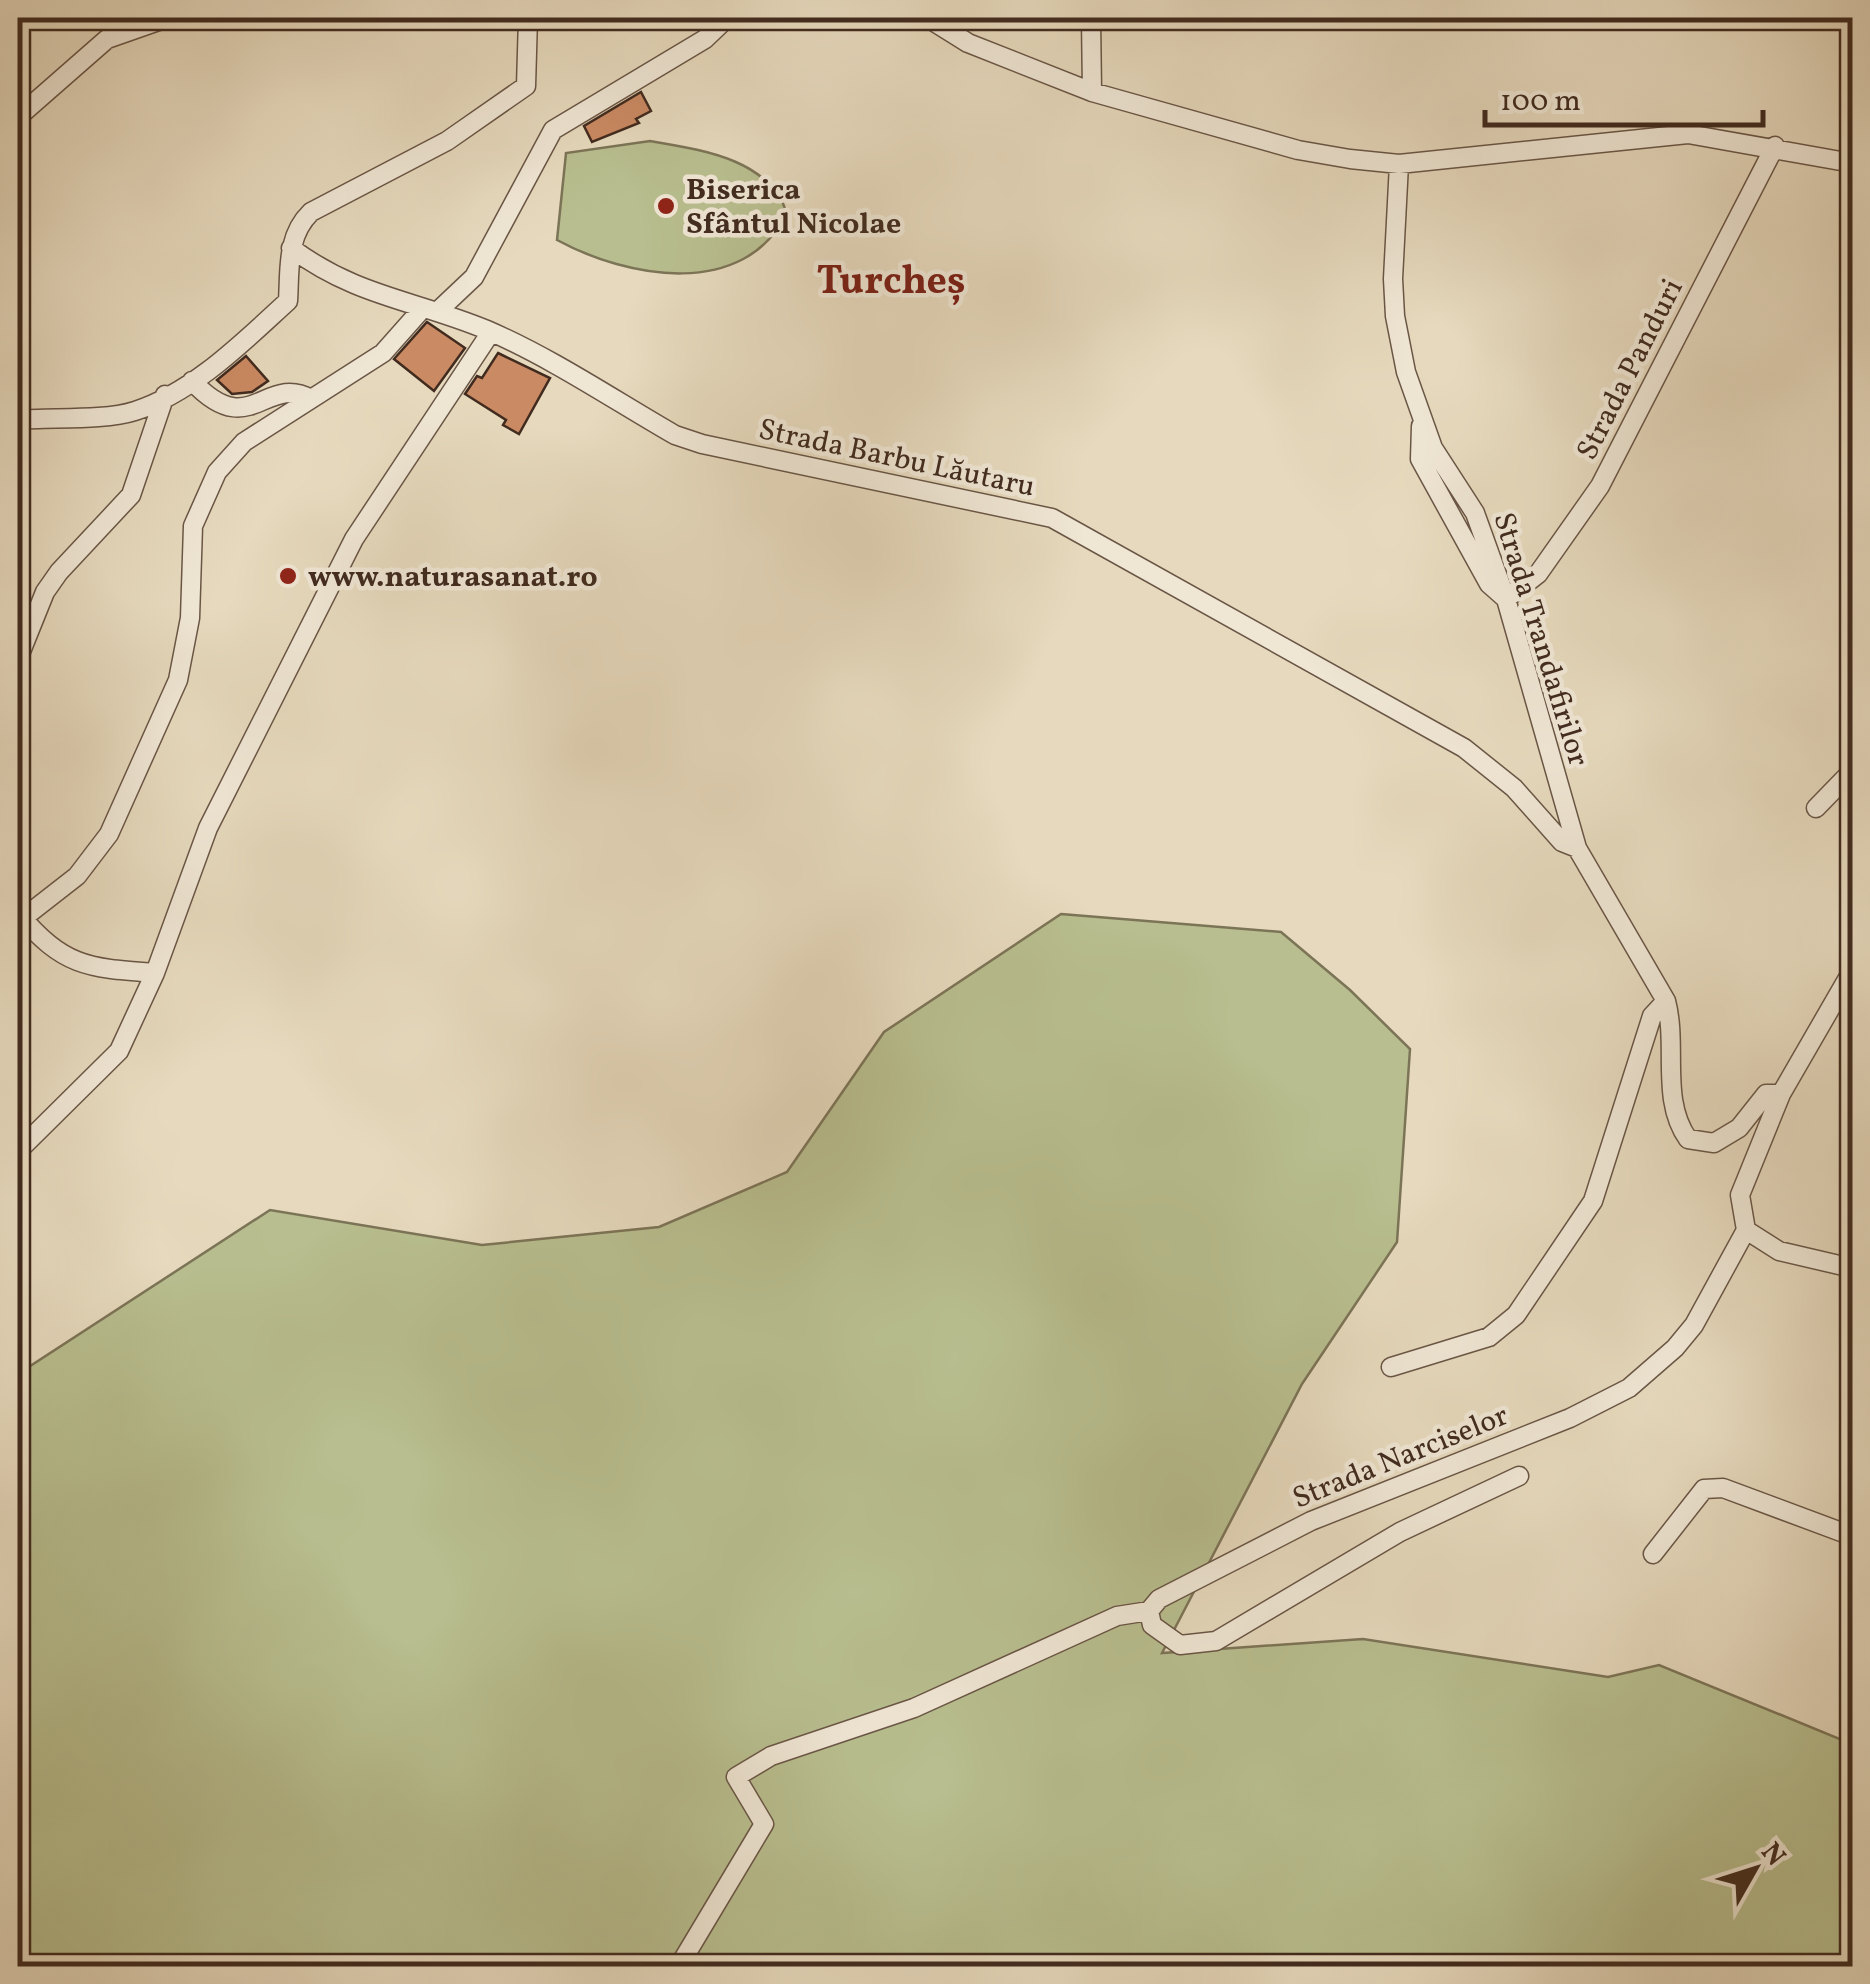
<svg xmlns="http://www.w3.org/2000/svg" width="1870" height="1984" font-family="Vollkorn,serif">
<style>
.green{fill:#b8be8f;stroke:#7c7457;stroke-width:2.5}
.building{fill:#ca8a63;stroke:#412b1f;stroke-width:2.5}
.lines{fill:none;stroke-linecap:round;stroke-linejoin:round}
.minor-casing{stroke:#6a5646;stroke-width:21}
.minor{stroke:#efe6d4;stroke-width:18}
.poi-dot{fill:#8f2418;stroke:#efe6d4;stroke-width:4}
.labels{text-anchor:middle;stroke-width:9;stroke-linejoin:round;paint-order:stroke}
.poi-label{font-size:30px;font-weight:bold;fill:#412b1f;stroke:#efe6d4;text-anchor:start}
.street-label{font-size:30px;fill:#412b1f;stroke:#efe6d4}
.district-label{font-size:40px;font-weight:bold;fill:#7a1f14;stroke:#efe6d4}
</style>
<rect width="100%" height="100%" fill="#e6d9bd"/>
<filter id="stains"><feTurbulence type="fractalNoise" baseFrequency=".002" numOctaves="4"/><feColorMatrix values="0 0 0 0 .2 0 0 0 0 .09 0 0 0 0 .02 0 0 0 .5 -.17"/></filter>
<radialGradient id="worn" r=".72"><stop offset=".6" stop-color="#630" stop-opacity="0"/><stop offset="1" stop-color="#630" stop-opacity=".3"/></radialGradient>
<path class="green" d="M650 141C701 150 768 158 787 213 744 300 627 278 557 240L566 153Z
M1061 914 1281 932 1350 990 1410 1049 1397 1242 1302 1384 1162 1653 1363 1639 1608 1677 1659 1665 1852 1744V1966H18V1374L270 1210 482 1245 659 1227 787 1172 884 1032Z"/>
<path class="building" d="M641 92 651 111 636 119 639 123 592 142 584 126Z
M427 322 465 348 434 391 394 359Z
M498 353 550 378 519 434 503 425 506 420 465 394 477 376 482 378Z
M246 356 268 381 252 392 232 394 217 380Z"/>
<g class="lines">
<defs>
<path id="minor" d="M928 18 968 43 1092 92 1298 150 1350 159 1399 164 1688 134 1852 163
M1091 18 1092 92
M18 117 107 39 167 18
M1399 164 1393 279 1395 316 1406 372 1433 448 1475 513 1506 599 1577 848 1666 1001C1678 1046 1660 1100 1688 1139L1714 1143 1739 1128 1766 1094H1781
M291 248C357 297 415 300 487 330 552 358 614 400 675 435L702 444 1052 518 1464 748 1514 788 1562 842 1577 848
M438 311 474 277 553 130 705 39 727 18
M192 381C250 443 265 373 311 399
M18 420C51 417 104 421 135 411 194 392 244 341 288 301 290 270 286 236 311 212L447 141 526 86 528 18
M1421 426 1420 459 1489 584 1506 599 1538 574 1600 486 1775 146
M18 659 45 592 59 572 131 495 165 395
M1816 808 1852 771
M18 913C64 967 87 968 155 973L208 828 354 539 491 332
M18 922 77 876 109 834 178 680 190 618 193 526 217 472 244 442 383 353 422 309
M18 1151 119 1051 155 973
M1746 1230 1779 1251 1852 1268
M1391 1367 1489 1337 1516 1315 1593 1201 1652 1016 1666 1001
M1519 1476 1400 1532 1216 1641 1180 1645 1152 1625 1149 1611 1159 1599 1311 1521 1570 1418 1629 1388 1675 1348 1694 1325 1746 1230 1740 1195 1781 1094 1852 971
M1653 1554 1704 1489 1723 1488 1852 1536
M679 1966 764 1824 736 1777 771 1756 914 1708 1117 1616 1149 1611"/>
</defs>
<use href="#minor" class="minor-casing"/>
<use href="#minor" class="minor"/>
</g>
<g class="poi-dot">
<circle cx="666" cy="206" r="10"/>
<circle cx="288" cy="576" r="10"/>
</g>
<g class="labels">
<g class="poi-label">
<text x="686" y="199">Biserica<tspan x="686" dy="34">Sfântul Nicolae</tspan></text>
<text x="308" y="586">www.naturasanat.ro</text>
</g>
<g class="street-label">
<text transform="translate(1629 369) rotate(-63)" y="10">Strada Panduri</text>
<text transform="translate(897 457) rotate(12)" y="10">Strada Barbu Lăutaru</text>
<text transform="translate(1542 639) rotate(73)" y="10">Strada Trandafirilor</text>
<text transform="translate(1400 1456) rotate(-22)" y="10">Strada Narciselor</text>
</g>
<g class="district-label">
<text x="891" y="293">Turcheș</text>
</g>
</g>
<rect width="1870" height="1984" fill="none" stroke="#e6d9bd" stroke-width="60"/>
<rect x="20" y="20" width="1830" height="1944" fill="none" stroke="#412b1f" stroke-width="5"/>
<rect x="30" y="30" width="1810" height="1924" fill="none" stroke="#412b1f" stroke-width="2.5"/>
<g transform="translate(1755 1869) rotate(51)" stroke="#efe6d4" stroke-width="8" paint-order="stroke">
<path d="M0-8L18 38L0 25L-18 38Z" fill="#412b1f"/>
<text y="-15" font-size="28" font-weight="bold" text-anchor="middle" fill="#412b1f">N</text>
</g>
<path d="M1485 110v15h278v-15" fill="none" stroke="#412b1f" stroke-width="5"/>
<text x="1500" y="110" font-size="30" fill="#412b1f" stroke="#efe6d4" stroke-width="8" paint-order="stroke">100 m</text>
<rect width="100%" height="100%" filter="url(#stains)"/>
<rect width="100%" height="100%" fill="url(#worn)"/>
</svg>
